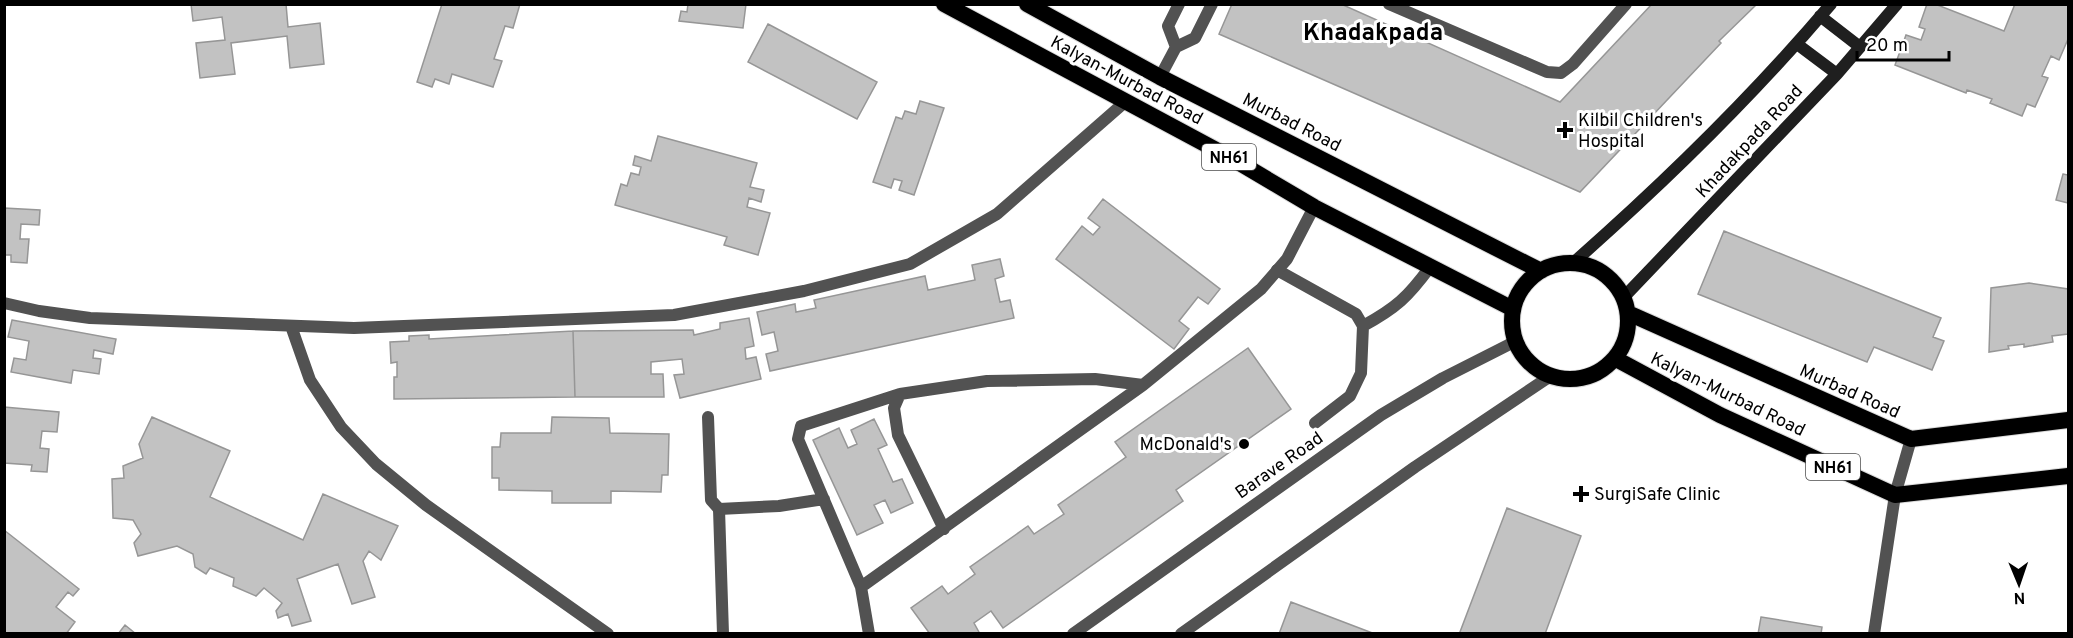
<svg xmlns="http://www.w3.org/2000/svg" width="2073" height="638" font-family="Overpass,sans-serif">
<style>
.building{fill:#c2c2c2;stroke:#969696;stroke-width:1.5}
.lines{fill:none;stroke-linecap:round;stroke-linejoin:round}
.trunk-casing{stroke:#dbdbdb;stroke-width:18}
.service{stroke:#525252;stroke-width:12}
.minor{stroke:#525252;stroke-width:12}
.tertiary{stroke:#525252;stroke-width:12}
.secondary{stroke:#1f1f1f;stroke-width:12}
.trunk{stroke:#000;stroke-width:16}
.poi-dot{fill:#000;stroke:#fff;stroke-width:2}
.labels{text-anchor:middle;stroke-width:6;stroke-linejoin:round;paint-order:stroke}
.shield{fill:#fff;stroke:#4c4c4c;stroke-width:1.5}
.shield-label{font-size:16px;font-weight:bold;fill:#000}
.street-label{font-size:18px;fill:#000;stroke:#fff}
.poi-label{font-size:18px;fill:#000;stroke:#fff;text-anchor:start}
.district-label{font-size:24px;font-weight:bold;fill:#000;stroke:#fff}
</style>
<rect width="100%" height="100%" fill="#fff"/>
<path class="building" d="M191 4H286L288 27 320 23 324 64 290 68 287 36 231 43 235 74 200 78 196 43 225 40 222 17 193 21Z
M442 4H520L513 28 505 26 494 59 502 61 493 87 452 74 449 84 435 79 432 87 417 82Z
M688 4H746L743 28 679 21 681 11 687 12Z
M1232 4H1341L1560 102 1652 4H1757L1719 41 1721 43 1580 192 1219 34Z
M1927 4H1935L2004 31 2015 4H2068V39L2059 60 2051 56 2042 76 2048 78 2035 107 2027 104 2022 116 1990 103 1992 99 1967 90 1966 93 1895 65 1906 35 1921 40 1925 29 1919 27Z
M768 24 877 82 857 119 748 62Z
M920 101 944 108 914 195 899 190 902 181 894 179 891 188 873 182 896 117 902 119 905 111 916 114Z
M658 136 757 163 750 187 764 190 761 202 749 198 747 207 770 213 758 255 724 245 727 237 615 205 621 184 627 186 631 173 639 175 641 167 633 165 635 156 651 161Z
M2063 174 2068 175V203L2056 200Z
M1103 199 1220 289 1208 304 1198 297 1179 321 1189 329 1174 349 1056 259 1082 226 1093 235 1100 227 1088 218Z
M4 208 40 210 39 225 21 224 20 239H29L27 263 11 262V255H4Z
M1724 231 1941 318 1933 337 1944 341 1932 370 1874 347 1867 362 1698 294Z
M1000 259 1004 276 995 279 1000 302 1010 300 1014 318 770 371 766 354 778 351 774 332 762 335 757 312 795 304 796 312 816 308 814 300 925 276 928 290 975 280 972 265Z
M2029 283 2068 289V334L2052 336 2053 342 2024 347V344L2008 346 2009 349 1989 352 1991 288Z
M749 318 754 346 745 348 746 359 756 357 761 379 680 398 674 375 684 374 682 359 651 362V374H663L664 397H575L573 331 693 330 694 335 720 329V323Z
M12 320 116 339 113 354 94 350 93 358 101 359 99 374 73 370 71 383 11 372 14 358 26 360 29 341 8 337Z
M573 331 575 397 394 399V377H397V362L391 363 390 342 409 341V336L429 335V339Z
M1248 348 1291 409 1176 490 1183 501 1003 628 991 611 974 623 980 634H930L911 608 942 586 948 594 975 574 970 567 1028 526 1034 534 1064 514 1058 505 1126 457 1115 442Z
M4 407 59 412 57 432 42 431 40 448 49 449 47 472 31 471 32 465 4 463Z
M152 417 230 451 210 497 303 540 323 494 398 526 381 560 369 551 363 561 375 597 352 604 338 564 297 579 311 621 292 626 288 614 278 618 276 611 282 603 264 588 256 596 233 586 234 578 210 568 206 574 195 567 193 554 177 546 138 556 134 543 141 534 133 520 113 518 112 479 124 478 123 466 143 458 139 444Z
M552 417 609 418 610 433 669 434 668 475H662L661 492 611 491V503H552V491L499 490V478H492V447H500L501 433H551Z
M874 419 887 445 878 449 893 482 902 479 913 503 891 513 885 500 874 505 883 523 857 535 813 440 839 428 848 448 857 444 851 430Z
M1507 508 1581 536 1545 634H1464L1460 632Z
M4 530 79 589 73 596 68 592 56 607 75 622 66 634H4Z
M1291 602 1375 634H1279Z
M1761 617 1822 627 1821 634H1758Z
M125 625 136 634H118Z"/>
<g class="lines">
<defs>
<path id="trunk" d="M944 4 1233 159 1314 207 1513 309
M1027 4 1160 77 1541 271
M1512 321a58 58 0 1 1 116 0a58 58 0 1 1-116 0Z
M1628 313 1911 439 2068 420
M1616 359 1720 415 1895 495 2068 476"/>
</defs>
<use href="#trunk" class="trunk-casing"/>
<path class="service" d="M1277 270 1356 314 1363 326 1361 373 1350 396 1315 423
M1363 326C1396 308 1408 297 1430 267
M719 509 723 634"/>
<path class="minor" d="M1389 4 1547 72 1561 73 1573 64 1626 4
M1176 47 1168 26 1179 4
M1160 77 1176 47 1195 38 1212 4
M4 303 39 311 90 318 354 328 674 315 804 291 910 264 997 214 1125 102
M291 326 310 380 341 427 376 464 426 505 608 634
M708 417 711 500 719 509 779 506 824 499
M944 529 898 435 894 408 900 394 987 381 1095 379 1143 385
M861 587 1143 385 1261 289 1287 259 1314 207
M869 634 861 587 798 439 801 426 900 394
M1874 634 1895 495 1911 439"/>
<path class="tertiary" d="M1073 634 1381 415 1443 378 1516 341
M1181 634 1415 467 1552 375"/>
<path class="secondary" d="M1820 16 1860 47
M1797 44 1837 74
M1573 263C1664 183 1752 97 1831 4
M1623 298 1837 74 1897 4"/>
<use href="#trunk" class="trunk"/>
</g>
<g class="poi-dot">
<path d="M1562 121h6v6h6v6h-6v6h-6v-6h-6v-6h6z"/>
<circle cx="1244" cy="444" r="6"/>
<path d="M1578 485h6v6h6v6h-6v6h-6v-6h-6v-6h6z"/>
</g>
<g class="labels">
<g class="shield">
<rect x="1202" y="144" width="54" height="26" rx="4.5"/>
<rect x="1806" y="454" width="54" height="26" rx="4.5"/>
</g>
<g class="shield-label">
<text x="1229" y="163">NH61</text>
<text x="1833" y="473">NH61</text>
</g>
<g class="street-label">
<text transform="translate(1127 80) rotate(28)" y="6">Kalyan-Murbad Road</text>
<text transform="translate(1292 122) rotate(27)" y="6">Murbad Road</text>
<text transform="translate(1749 141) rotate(-47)" y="6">Khadakpada Road</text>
<text transform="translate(1850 391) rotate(24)" y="6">Murbad Road</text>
<text transform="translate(1728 394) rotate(26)" y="6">Kalyan-Murbad Road</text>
<text transform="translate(1279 465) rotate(-35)" y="6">Barave Road</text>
</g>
<g class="poi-label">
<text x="1578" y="126">Kilbil Children's<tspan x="1578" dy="21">Hospital</tspan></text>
<text x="1232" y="450" text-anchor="end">McDonald's</text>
<text x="1594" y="500">SurgiSafe Clinic</text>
</g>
<g class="district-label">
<text x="1373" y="40">Khadakpada</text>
</g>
</g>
<rect width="2073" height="638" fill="none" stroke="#000000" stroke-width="12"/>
<g transform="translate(2019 584) rotate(178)" stroke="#ffffff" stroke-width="4.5" paint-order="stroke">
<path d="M0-4.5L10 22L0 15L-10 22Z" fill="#000000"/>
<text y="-9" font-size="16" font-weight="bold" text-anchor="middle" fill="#000000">N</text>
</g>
<path d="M1857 51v9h92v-9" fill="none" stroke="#000000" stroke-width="3"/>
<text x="1866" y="51" font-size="18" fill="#000000" stroke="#ffffff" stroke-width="4.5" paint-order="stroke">20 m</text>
</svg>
